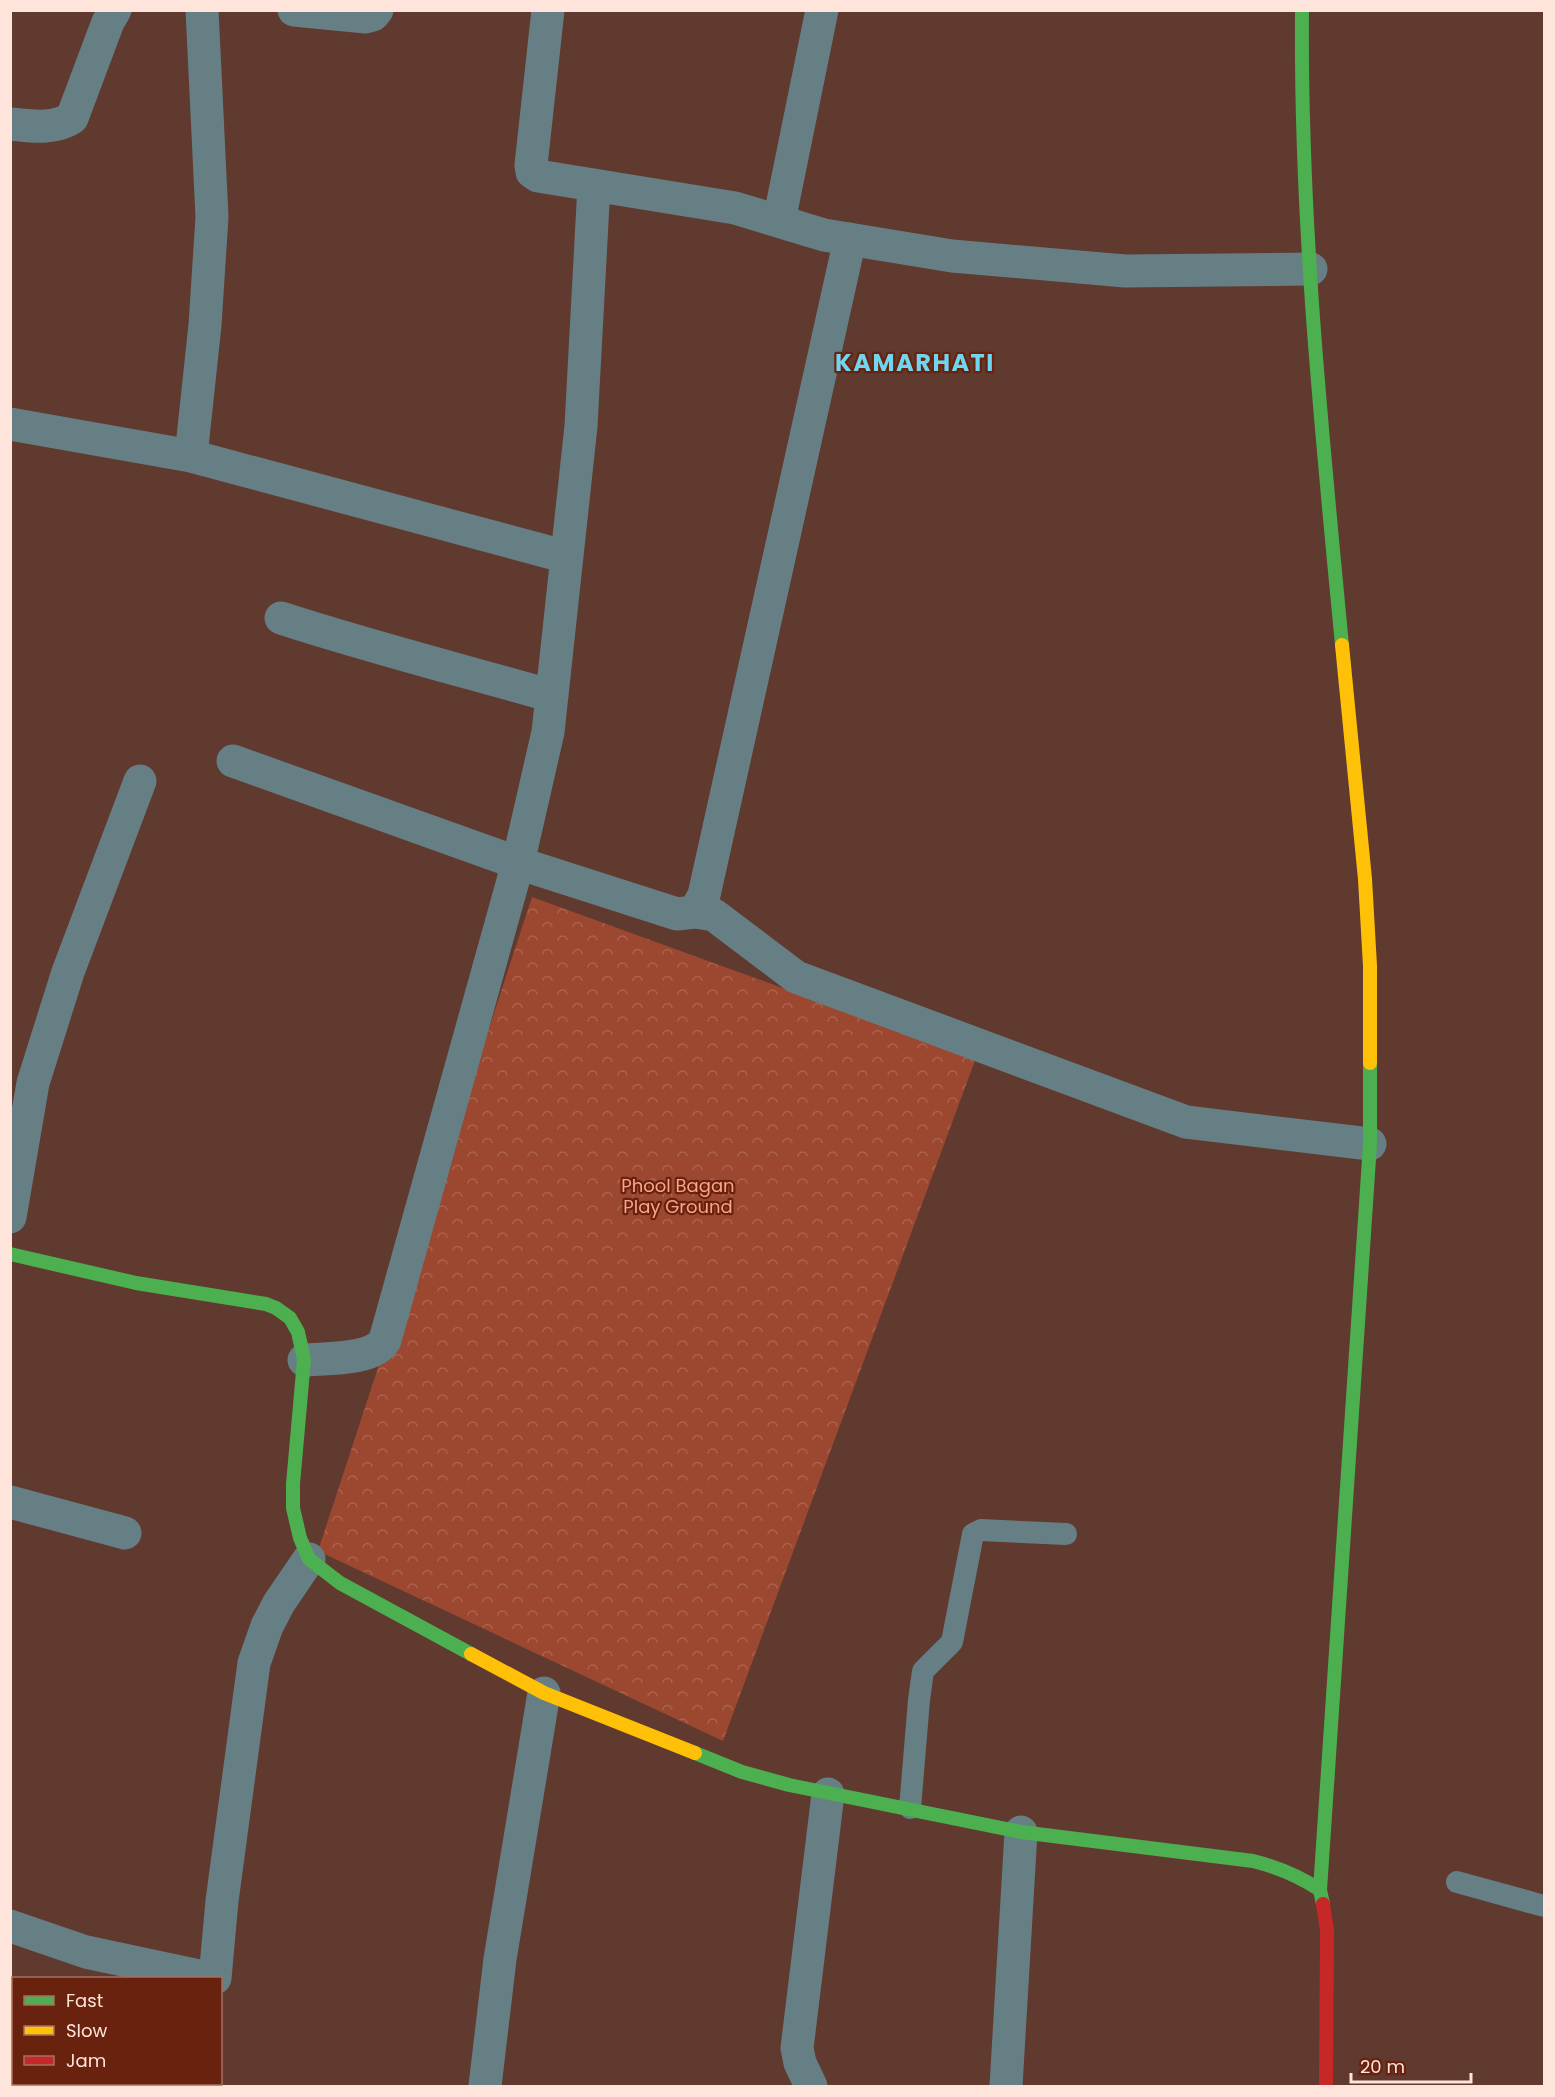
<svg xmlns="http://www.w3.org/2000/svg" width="1555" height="2097" font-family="Poppins,sans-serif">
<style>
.park{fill:url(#park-crowns)}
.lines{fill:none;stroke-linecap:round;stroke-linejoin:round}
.lane{stroke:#667f84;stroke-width:22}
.street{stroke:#667f84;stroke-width:33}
.fast{stroke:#4caf50;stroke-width:14}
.slow{stroke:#ffc107;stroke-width:14}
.jam{stroke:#c62828;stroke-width:14}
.labels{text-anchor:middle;stroke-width:4.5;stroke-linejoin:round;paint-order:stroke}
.park-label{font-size:18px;fill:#fea38a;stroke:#68220e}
.district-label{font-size:24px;font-weight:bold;letter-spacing:1.5px;fill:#70d5ee;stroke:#68220e}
</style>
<defs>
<pattern id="park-crowns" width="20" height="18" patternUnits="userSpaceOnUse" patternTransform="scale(1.5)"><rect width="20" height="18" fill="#9c4831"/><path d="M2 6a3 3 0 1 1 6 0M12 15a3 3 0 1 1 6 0" fill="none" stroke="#ab624e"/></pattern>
</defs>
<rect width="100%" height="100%" fill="#60392f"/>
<path class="park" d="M532 897 976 1058 723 1741 318 1551Z"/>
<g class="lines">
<path class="lane" d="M910 1808 919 1700 923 1671 952 1642 973 1534 981 1530 1066 1534
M1457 1882 1544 1906"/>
<path class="street" d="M294 10 366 17 373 15 377 10
M548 10 531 165 532 172 538 176 735 208 824 235 952 256 1125 271 1311 269
M10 124C32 126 53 130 72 118L108 22 115 10
M779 221 822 10
M10 424 191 456 567 557
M191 456 205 325 212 217 202 10
M281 618C370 647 461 670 552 696
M233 761 518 863 677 914 695 912 704 895 850 239
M695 912 714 915 796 977 1186 1122 1370 1144
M10 1217 33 1083 68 972 140 781
M304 1360C326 1358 373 1361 385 1340L518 863 548 732 581 426 594 185
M10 1502 125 1533
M10 1926 86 1952 208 1978
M215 1978 222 1901 254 1663 267 1626 279 1603 309 1559
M206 2086V2084
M485 2086 500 1959 544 1693
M811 2086 800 2063 797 2048 828 1794
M1006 2086 1021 1832"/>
<path class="fast" d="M1302 10C1300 222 1322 434 1342 645
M10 1254 136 1283 266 1304 276 1308 290 1318 298 1332 302 1350 304 1360 293 1484V1508L300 1538 309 1559 340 1583 471 1654
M695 1753 742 1772 789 1785 1021 1832 1253 1861C1277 1867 1299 1876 1320 1890L1323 1904
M1320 1890 1370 1144V1063"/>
<path class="slow" d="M1342 645 1365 879 1370 966V1063
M471 1654 544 1693 695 1753"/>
<path class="jam" d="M1323 1904 1327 1930 1326 2086"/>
</g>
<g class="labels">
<g class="park-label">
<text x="678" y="1192">Phool Bagan<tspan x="678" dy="21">Play Ground</tspan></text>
</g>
<g class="district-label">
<text x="915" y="371">KAMARHATI</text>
</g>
</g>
<rect width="1555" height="2097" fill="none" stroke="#ffe4dc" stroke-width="24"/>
<rect x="12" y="1977" width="210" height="108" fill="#68220e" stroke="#a47060" stroke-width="1.5"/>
<rect x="24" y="1996" width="30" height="9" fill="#4caf50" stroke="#a47060" stroke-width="1.5"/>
<text x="66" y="2007" font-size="18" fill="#ffe4dc">Fast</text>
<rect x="24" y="2026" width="30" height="9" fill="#ffc107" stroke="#a47060" stroke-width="1.5"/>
<text x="66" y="2037" font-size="18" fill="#ffe4dc">Slow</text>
<rect x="24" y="2056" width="30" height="9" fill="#c62828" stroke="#a47060" stroke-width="1.5"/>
<text x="66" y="2067" font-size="18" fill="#ffe4dc">Jam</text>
<path d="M1351 2073v9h120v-9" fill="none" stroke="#ffe4dc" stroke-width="3"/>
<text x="1360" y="2073" font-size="18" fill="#ffe4dc" stroke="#68220e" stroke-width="4.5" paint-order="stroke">20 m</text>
</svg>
